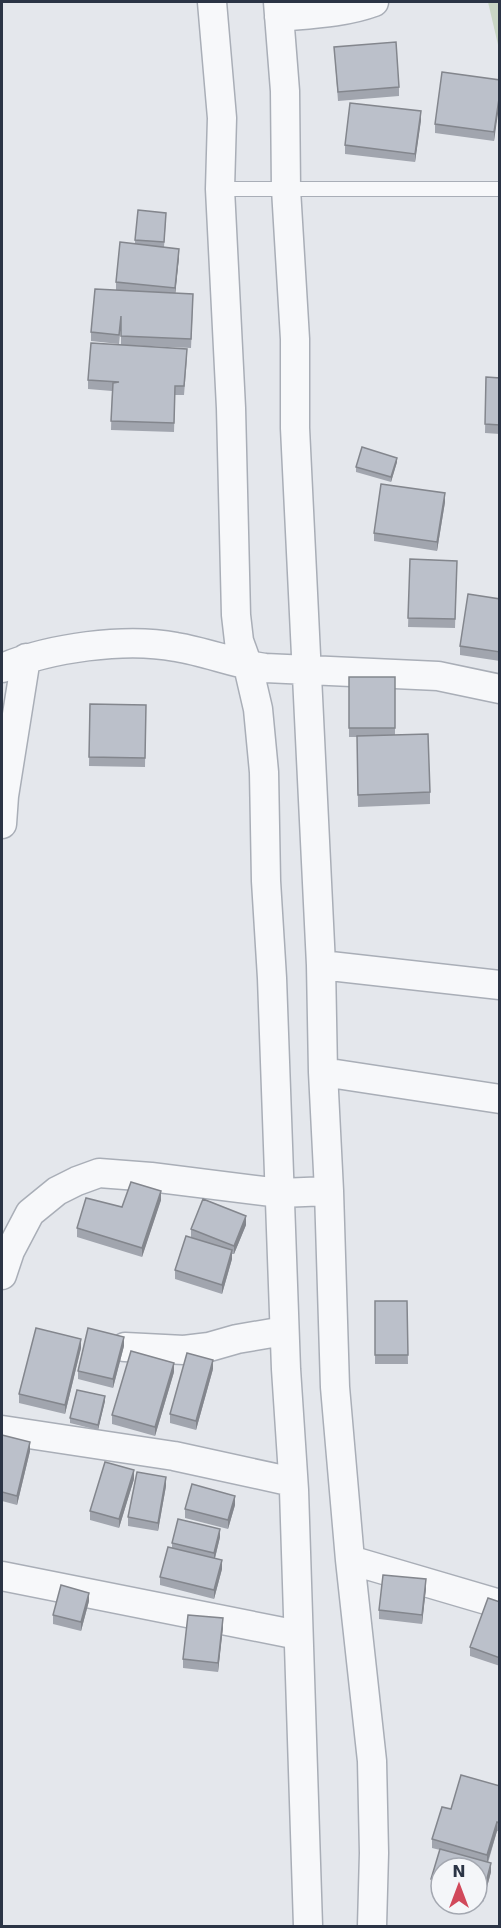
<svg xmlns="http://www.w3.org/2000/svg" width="501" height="1928" font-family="'DejaVu Sans',sans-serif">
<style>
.green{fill:#c9d6c5}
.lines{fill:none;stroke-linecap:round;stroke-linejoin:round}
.lane-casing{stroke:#a9aeb7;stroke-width:16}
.street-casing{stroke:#a9aeb7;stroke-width:31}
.lane{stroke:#f7f8fa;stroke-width:14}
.street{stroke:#f7f8fa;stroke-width:28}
.wall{fill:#a1a5ae}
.shaded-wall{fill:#83868d}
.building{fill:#bbc0ca;stroke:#83868d;stroke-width:1.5}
</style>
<rect width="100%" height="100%" fill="#e4e7ec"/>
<path class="green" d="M488 2H499V49Z"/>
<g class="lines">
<defs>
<path id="lane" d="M220 189H500"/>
<path id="street" d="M212 2 222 118 220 189 231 408 236 615 239 641 248 666 258 709 264 772 266 881 272 978 286 1369 294 1490 308 1926
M278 2 285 91 286 189 295 339V428L321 965 323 1072 329 1191 335 1387 350 1560 372 1761 374 1853 372 1926
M279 17C311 14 344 13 374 2
M2 668C49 648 125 637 176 647 207 652 235 664 265 668L438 676 500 689
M2 824 4 796 26 658
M321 965 500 985
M323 1072 500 1099
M2 1275 10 1251 30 1213 57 1191 77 1181 99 1173 151 1177 280 1193 329 1191
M125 1347 184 1350 209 1347 237 1339 284 1331
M2 1430 174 1456 293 1482
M350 1560 500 1604
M2 1576 298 1635"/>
</defs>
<use href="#lane" class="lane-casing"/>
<use href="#street" class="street-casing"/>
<use href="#lane" class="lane"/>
<use href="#street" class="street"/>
</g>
<path class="wall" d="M334 47 399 87V96L338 101Z
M500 80 494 141 435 133V124Z
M421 120 415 162 345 154V145Z
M166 218 164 247 179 257 175 293 193 303 191 348 121 345V325L119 344 91 341V332L116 290V282L135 244V240Z
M187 358 184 395H175L174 432 111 430 112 391 88 389V380Z
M486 377 500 378V434L485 433Z
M397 462 391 482 356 472V467Z
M445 502 437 551 374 541V533Z
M410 559 457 561 455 628 408 627Z
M500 599V661L460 655V646Z
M349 677H395V735L430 792V804L358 807 357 737H349Z
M90 704 146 705 145 767 89 766Z
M161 1200 142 1257 77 1237V1228L122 1207Z
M246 1225 234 1254H232V1259L222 1294 175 1279V1270L191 1238V1229Z
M375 1301H407L408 1364H375Z
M124 1346 113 1388 78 1379V1371Z
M81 1348 65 1414 19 1403V1394Z
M213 1369 196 1430 170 1423V1414Z
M174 1372 155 1436 112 1424V1415Z
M105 1401 98 1430 70 1423V1418Z
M2 1435 30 1451 17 1505 2 1501Z
M134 1479 119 1528 90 1520V1511Z
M166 1486 158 1531 128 1526V1517Z
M235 1505 228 1529 185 1518V1509Z
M220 1537 215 1558 222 1569 214 1599 160 1585V1577L172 1548V1543Z
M426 1588 422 1624 379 1619V1610Z
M89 1601 81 1631 53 1624V1615Z
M500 1602V1666L470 1656V1647Z
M223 1627 218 1672 183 1668V1659Z
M500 1786V1832L497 1831 488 1863 491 1872 483 1902 477 1901V1868H441V1891L431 1888V1879L440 1850 432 1848V1839L451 1809Z"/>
<path class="shaded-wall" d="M500 92V100L494 141V132Z
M421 111V120L415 162V154Z
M179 249V257L175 297V288Z
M397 458V462L391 482V477Z
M445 493V502L437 551V542Z
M161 1191V1200L142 1257V1248Z
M246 1216V1225L234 1254V1246Z
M232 1250V1259L222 1294V1285Z
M124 1337V1346L113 1388V1379Z
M81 1339V1348L65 1414V1405Z
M213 1360V1369L196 1430V1421Z
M174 1363V1372L155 1436V1427Z
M105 1396V1401L98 1430V1425Z
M30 1442V1451L17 1505V1496Z
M134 1470V1479L119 1528V1519Z
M166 1477V1486L158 1531V1523Z
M235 1496V1505L228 1529V1520Z
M220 1529V1537L214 1562V1553Z
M222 1560V1569L214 1599V1590Z
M426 1579V1588L422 1624V1615Z
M89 1593V1601L81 1631V1622Z
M223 1618V1627L218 1672V1663Z
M497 1822V1831L487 1864V1855Z
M491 1863V1872L483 1902V1894Z"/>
<path class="building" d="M396 42 399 87 338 92 334 47Z
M442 72 500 80V92L494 132 435 124Z
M350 103 421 111 415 154 345 145Z
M138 210 166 213 164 242 135 240Z
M120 242 179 249 175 288 116 282Z
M95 289 193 294 191 339 121 336V316L119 335 91 332Z
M91 343 187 349 184 386H175L174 423 111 421 113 383 119 382 88 380Z
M486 377 500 378V425L485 424Z
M362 447 397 458 391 477 356 467Z
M381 484 445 493 437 542 374 533Z
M410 559 457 561 455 619 408 618Z
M468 594 500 599V652L460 646Z
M349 677H395V728H349Z
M90 704 146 705 145 758 89 757Z
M428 734 430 792 358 795 357 736Z
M131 1182 161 1191 142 1248 77 1228 86 1198 122 1207Z
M203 1199 246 1216 234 1246 191 1229Z
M186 1236 232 1250 222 1285 175 1270Z
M375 1301H407L408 1355H375Z
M36 1328 81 1339 65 1405 19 1394Z
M88 1328 124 1337 113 1379 78 1371Z
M131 1351 174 1363 155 1427 112 1415Z
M187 1353 213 1360 196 1421 170 1414Z
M77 1390 105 1396 98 1425 70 1418Z
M2 1435 30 1442 17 1496 2 1492Z
M105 1462 134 1470 119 1519 90 1511Z
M137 1472 166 1477 158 1523 128 1517Z
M192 1484 235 1496 228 1520 185 1509Z
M178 1519 220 1529 214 1553 172 1543Z
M168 1547 222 1560 214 1590 160 1577Z
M383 1575 426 1579 422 1615 379 1610Z
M61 1585 89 1593 81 1622 53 1615Z
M488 1598 500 1602V1658L470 1647Z
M188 1615 223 1618 218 1663 183 1659Z
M461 1775 500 1786V1823L497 1822 487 1855 432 1839 442 1807 451 1809Z
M440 1849 491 1863 483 1894 477 1892V1868H441V1882L431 1879Z"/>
<rect width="501" height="1928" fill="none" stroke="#2b3445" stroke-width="6"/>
<g transform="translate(459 1886)"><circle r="28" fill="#f4f6f9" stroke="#a4a8b1" stroke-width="1.5"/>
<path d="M0-4.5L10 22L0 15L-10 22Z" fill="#d1495b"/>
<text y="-9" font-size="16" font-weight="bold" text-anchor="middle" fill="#2b3445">N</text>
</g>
</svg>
